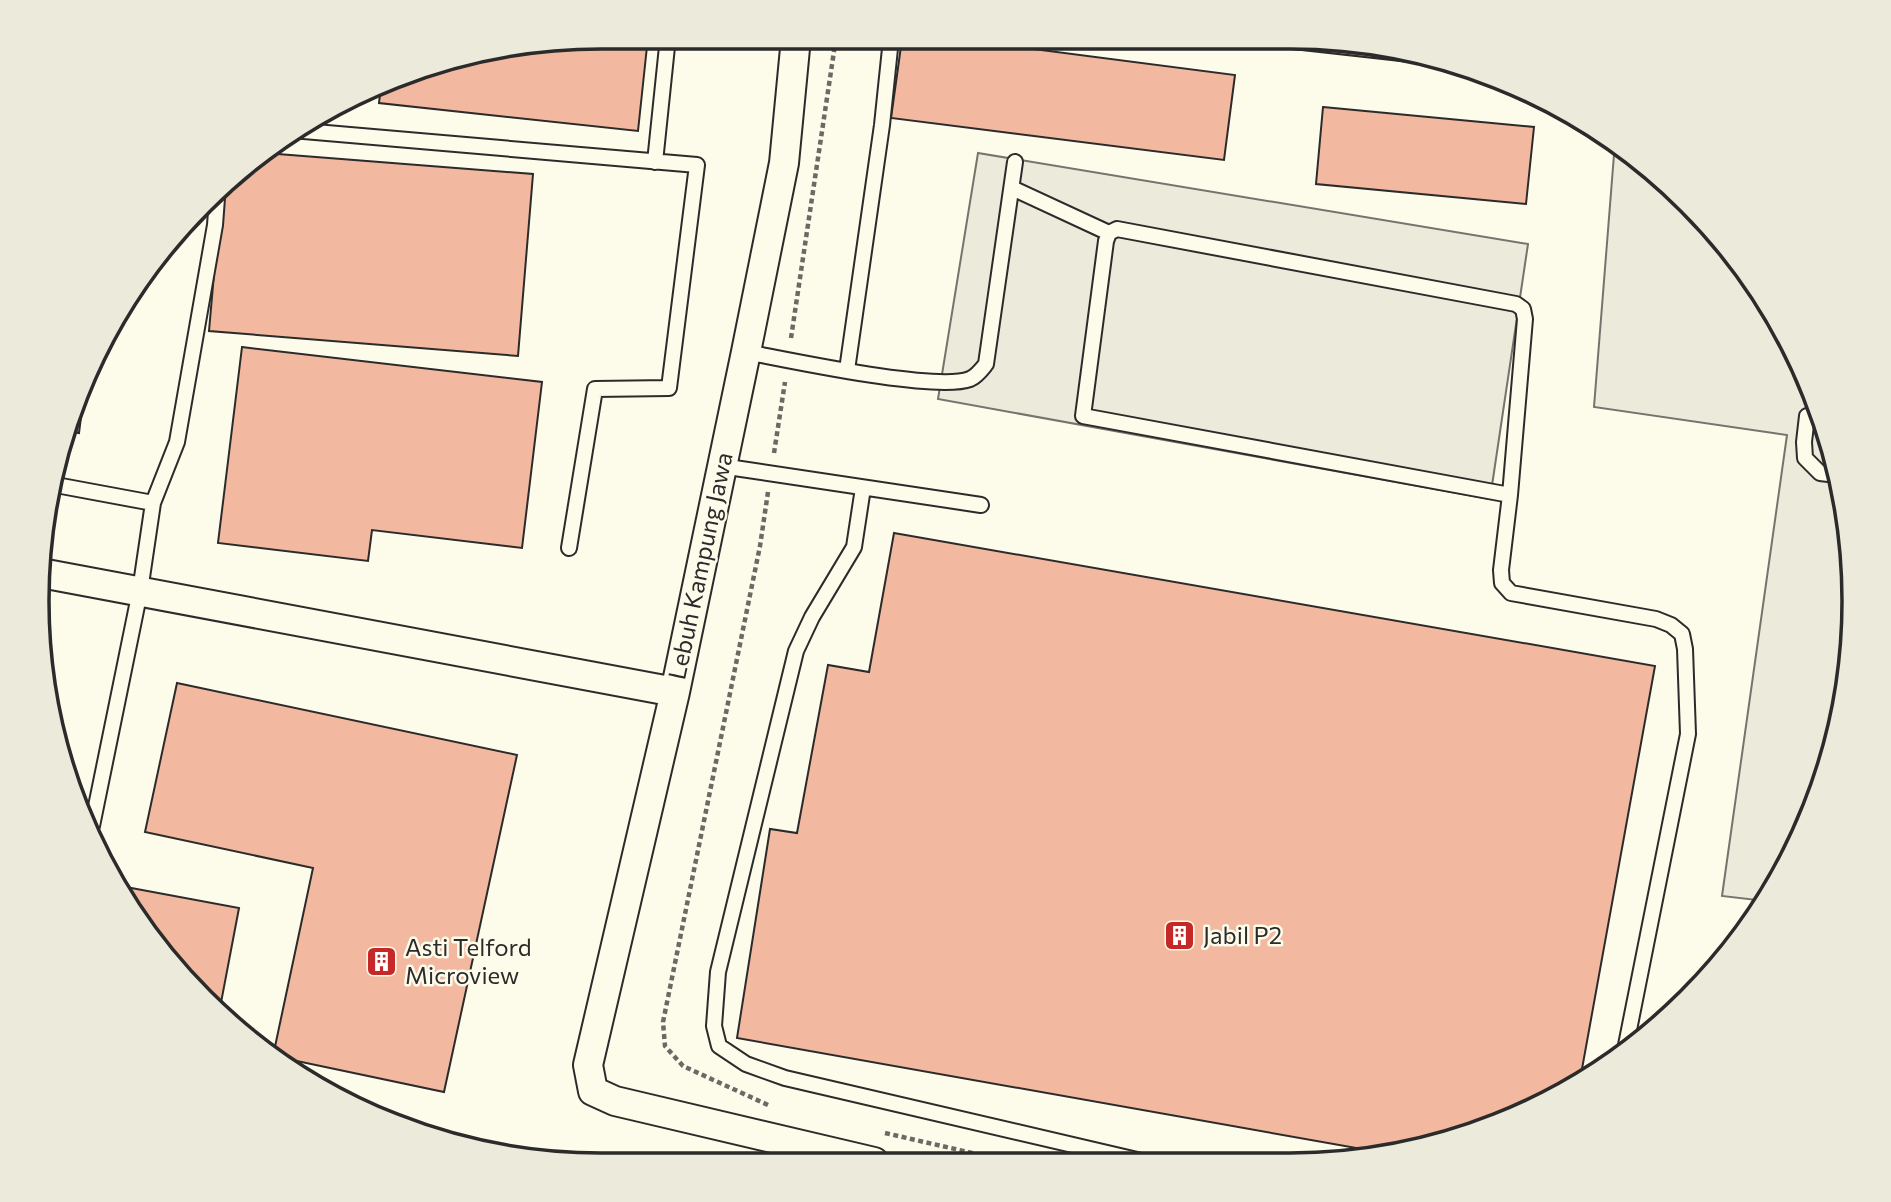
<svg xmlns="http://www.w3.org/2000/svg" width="1891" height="1202" font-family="Commissioner,sans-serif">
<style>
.parking{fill:#eceadb;stroke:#74746e;stroke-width:2}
.building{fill:#f2b8a0;stroke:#2b2b2b;stroke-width:2}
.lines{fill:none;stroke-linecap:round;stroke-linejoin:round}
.lane-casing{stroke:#2b2b2b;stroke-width:18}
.street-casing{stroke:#2b2b2b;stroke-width:32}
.path{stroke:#6a6964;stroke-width:4.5;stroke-dasharray:5 3.5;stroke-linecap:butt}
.lane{stroke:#fdfbea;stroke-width:14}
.street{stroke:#fdfbea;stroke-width:28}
.labels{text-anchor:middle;stroke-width:5;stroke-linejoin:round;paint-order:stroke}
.street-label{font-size:24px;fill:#2b2b2b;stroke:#fdfbea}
.poi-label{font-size:24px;fill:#2b2b2b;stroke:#fdfbea;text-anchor:start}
.rim{fill:none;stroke:#2b2b2b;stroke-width:3.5}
</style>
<rect width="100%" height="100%" fill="#fdfbea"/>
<path class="parking" d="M1615 142 1634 154 1714 229 1779 319 1824 420 1849 528 1853 638 1835 747 1796 851 1765 901 1722 896 1787 435 1594 407Z
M978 153 1528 244 1490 499 938 399Z"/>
<path class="building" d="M601 37H648L638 131 379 103 381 86 420 67Z
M902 39H955L1235 75 1224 160 891 118Z
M1222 41 1363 42 1463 68Z
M1323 107 1534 127 1526 204 1316 184Z
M265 153 533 174 518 356 209 331 221 194Z
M242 347 542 382 522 548 372 530 368 561 218 543Z
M85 385 79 433 65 431 67 419Z
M894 533 1655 666 1580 1080 1540 1107 1436 1146 1390 1154 737 1038 770 829 797 833 828 665 869 672Z
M177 683 517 755 444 1092 273 1056 313 868 145 832Z
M126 887 239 908 220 1008 132 915 124 898Z"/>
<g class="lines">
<defs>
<path id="lane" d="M292 130 697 165 669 388 595 389 569 548
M655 162 668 37
M1012 188 1109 233 1117 229 1516 304 1523 309 1525 319 1510 495 1083 416 1106 241 1109 233
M746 352C789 360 936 392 970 379 977 376 982 369 986 364L1015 162
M847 370 882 125 891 39
M1807 416 1804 442 1805 458 1820 473 1837 475
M721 466 981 505
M56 485 153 503
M863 488 854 547 812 617 796 651 718 972 714 1026 719 1046 746 1064 785 1078 1150 1163
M1510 495 1501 570 1502 583 1511 593 1656 619 1671 625 1682 634 1685 649 1688 734 1625 1050
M92 826 140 591 153 503 177 442 215 225 217 198"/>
<path id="street" d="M796 38 784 163 746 352 675 692 588 1065 593 1091 615 1101 874 1162
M41 573 675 692"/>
</defs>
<use href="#lane" class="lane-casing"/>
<use href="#street" class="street-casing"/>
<path class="path" d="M791 338 836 38
M774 453 785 382
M768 1105 683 1066 665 1046 663 1022 760 546 768 492
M885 1133 1016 1163"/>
<use href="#lane" class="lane"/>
<use href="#street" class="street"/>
</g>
<defs>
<symbol id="building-square" viewBox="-11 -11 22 22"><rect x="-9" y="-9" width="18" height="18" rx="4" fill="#c62828" stroke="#fdfbea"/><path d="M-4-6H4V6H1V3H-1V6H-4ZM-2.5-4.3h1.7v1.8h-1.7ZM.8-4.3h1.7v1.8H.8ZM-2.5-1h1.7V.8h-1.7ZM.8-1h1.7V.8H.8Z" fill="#fff"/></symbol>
</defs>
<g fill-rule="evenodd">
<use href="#building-square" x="1162" y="918" width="35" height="35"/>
<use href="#building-square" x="364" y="944" width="35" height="35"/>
</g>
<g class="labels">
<g class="street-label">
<text transform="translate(701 566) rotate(-78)" y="8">Lebuh Kampung Jawa</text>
</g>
<g class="poi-label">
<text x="1203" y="944">Jabil P2</text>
<text x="405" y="956">Asti Telford<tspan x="405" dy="28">Microview</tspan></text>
</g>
</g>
<path d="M0 0H1891V1202H0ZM601 49H1290A552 552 0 0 1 1842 601V601A552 552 0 0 1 1290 1153H601A552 552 0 0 1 49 601V601A552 552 0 0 1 601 49Z" fill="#eceadb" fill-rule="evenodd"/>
<path class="rim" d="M601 49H1290A552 552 0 0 1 1842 601V601A552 552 0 0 1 1290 1153H601A552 552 0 0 1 49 601V601A552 552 0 0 1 601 49Z"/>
</svg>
